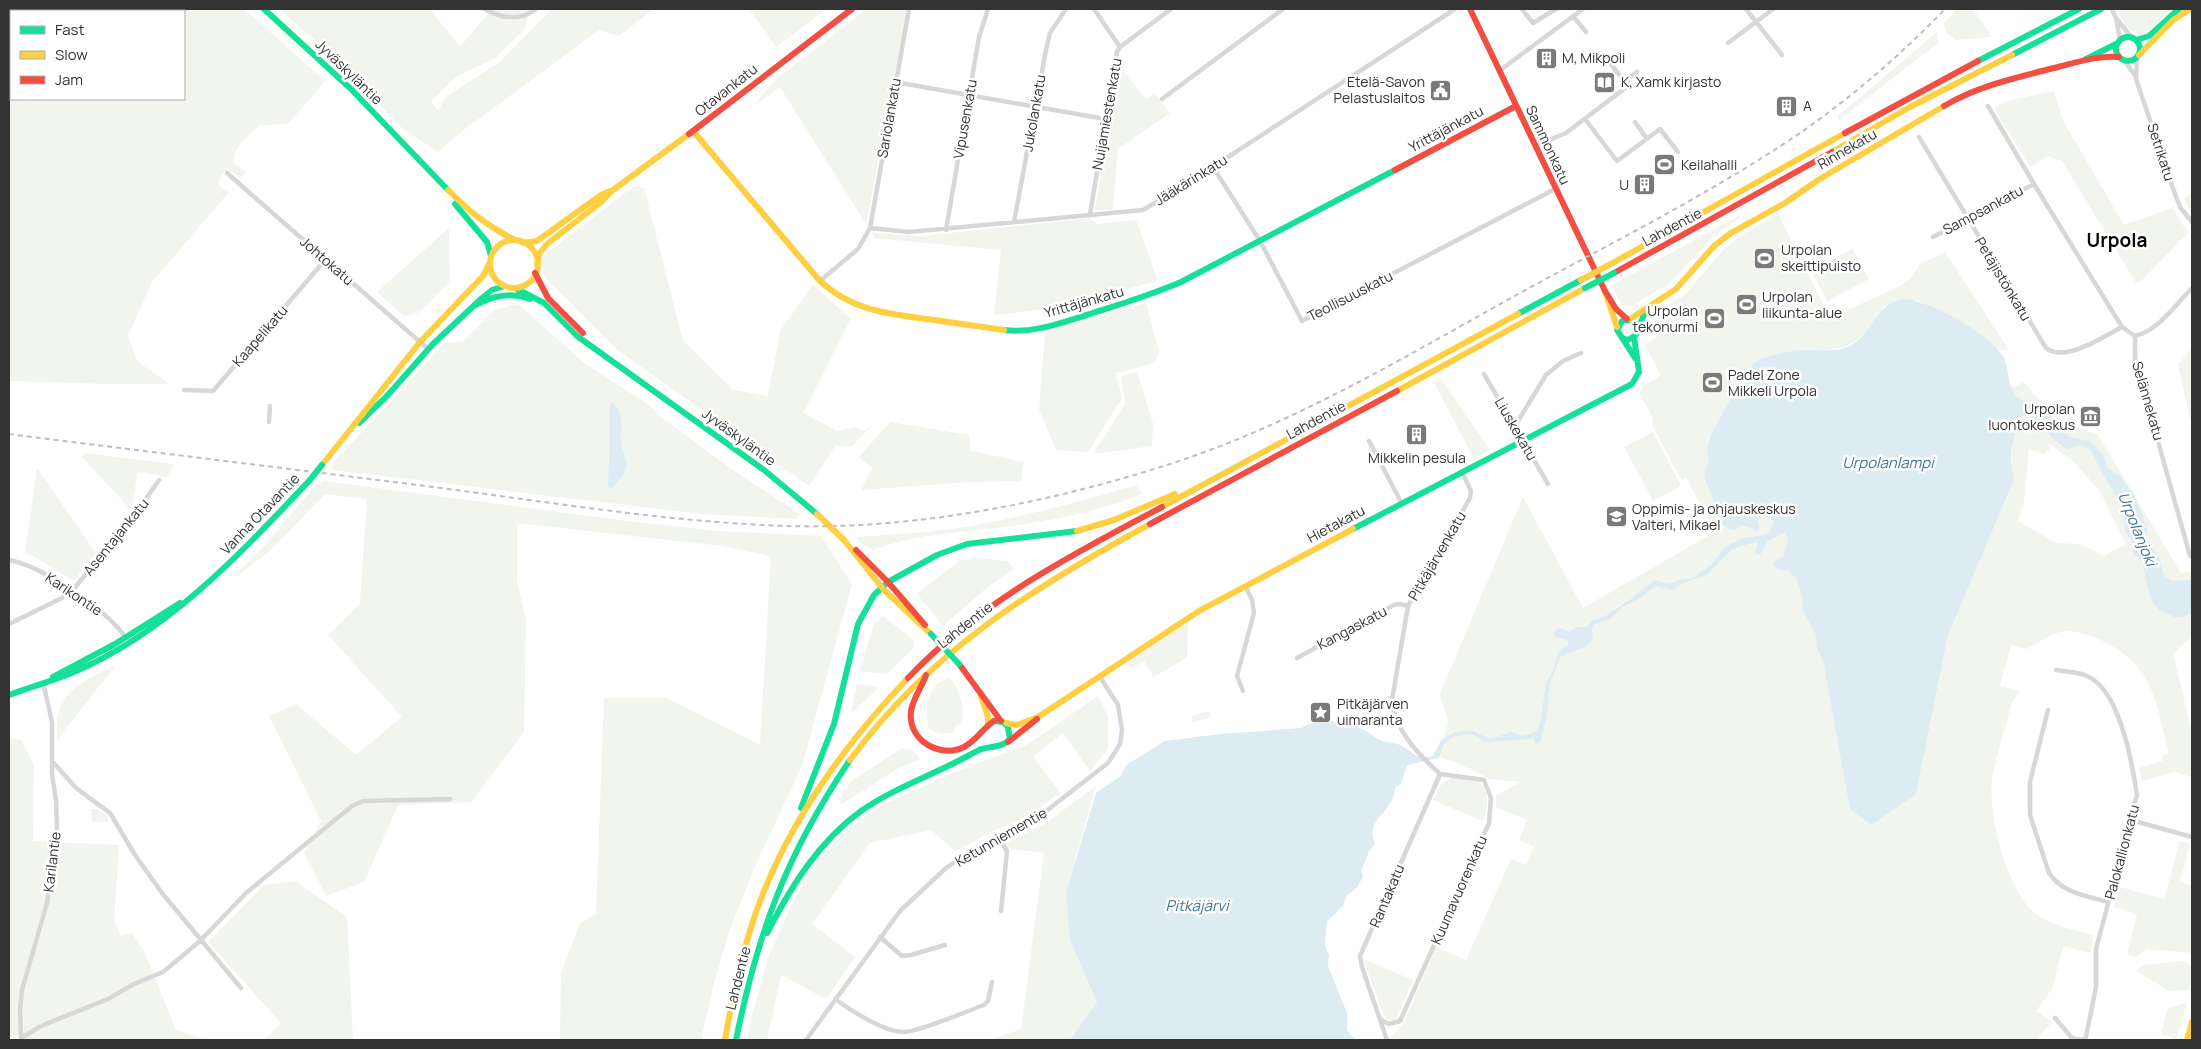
<svg xmlns="http://www.w3.org/2000/svg" width="2201" height="1049" font-family="Manrope,sans-serif">
<style>
.green{fill:#f1f5ed;fill-rule:evenodd}
.water{fill:#ddebf3}
.lines{fill:none;stroke-linecap:round;stroke-linejoin:round}
.street{stroke:#d7d7d7;stroke-width:4.5}
.fast{stroke:#16e098;stroke-width:6}
.slow{stroke:#ffcf43;stroke-width:6}
.jam{stroke:#f24e42;stroke-width:6}
.rail{stroke:#bebebe;stroke-width:2;stroke-dasharray:5 4;stroke-linecap:butt}
.fast-bridge{stroke:#16e098;stroke-width:6}
.slow-bridge{stroke:#ffcf43;stroke-width:6}
.labels{text-anchor:middle;stroke-width:5;stroke-linejoin:round;paint-order:stroke}
.poi-label{font-size:14px;fill:#333;stroke:#fff;text-anchor:start}
.street-label{font-size:14px;fill:#333;stroke:#fff}
.water-label{font-size:15px;font-style:italic;fill:#3f7597;stroke:#fff}
.district-label{font-size:19px;font-weight:bold;fill:#000;stroke:#fff}
</style>
<rect width="100%" height="100%" fill="#fff"/>
<path class="green" d="M9 9H244L325 81 288 124 259 125C248 136 233 146 234 163L246 173 241 178 227 169 221 175 218 183 221 187 229 192 152 282 128 336 137 361 169 384H107L9 381ZM184 11V99H11V11Z
M279 9H430L460 47 492 9H530L524 30 495 58 456 77 431 102 438 110 447 96 500 62 552 9H654L619 36 599 30 457 135 438 152 403 129 319 43Z
M749 9H827L776 47Z
M867 9H907L866 224 780 87 753 107 774 81Z
M1957 9H1973L1992 37 1956 40 1947 33 1943 24Z
M2116 9H2174L2148 32 2140 35 2127 28Z
M1937 32 1938 43 1839 120 1838 116Z
M1123 70 1146 99 1155 94 1170 113 1118 149 1113 210H1095L1118 72Z
M2054 91 2063 121 2124 225 2173 208 2182 224 2189 232 2139 283H2136L2062 161 2048 156 2030 167 1994 108 2006 101Z
M633 187 644 188 683 341 733 390 768 396 780 331 813 285 851 319 803 413 837 431 855 427 864 431 876 422 851 447 836 445 809 486 616 349 547 279 537 261Z
M2192 191V214L2184 199Z
M1778 214 1830 318 1900 286 1911 278 1920 264 1945 252 2009 350H1998L1983 337 1959 321 1917 300 1884 306C1858 347 1849 352 1800 350L1706 455 1709 463 1705 479 1722 523 1769 511 1789 530 1792 575 1797 580 1803 599 1802 609 1815 633 1817 648 1824 665 1835 721 1916 794 1948 635 2014 480C2012 463 2008 445 2016 429L2035 437 2011 424 2009 389 2024 382 2046 409 2065 422 2098 435 2181 573 2192 571V637L2173 653 2192 734V777L2174 772 2142 781 2139 768 2162 761V756L2169 754C2162 729 2158 699 2145 677 2130 653 2098 634 2069 631 2055 630 2039 642 2027 649L2011 645 2000 686 2020 691 2012 702C2006 727 1996 754 1992 780 1988 816 2007 891 2036 914 2053 926 2074 930 2093 935L2090 953 2063 946 2052 989 2036 1011 2052 1022 2038 1038 2040 1040H1387L1403 1025 1436 947 1466 960 1511 859 1526 865 1534 846 1519 840 1527 820 1496 807V795L1521 782 1490 779 1455 762 1442 758 1440 755 1448 722 1440 694 1523 497 1583 608 1715 532 1686 477 1682 481 1653 427 1652 416 1639 392 1644 386 1661 375 1644 344 1662 334 1652 315 1685 295 1724 249 1740 236ZM2048 443 2073 461 2100 491 2126 544 2104 556 2080 544 2056 543 2018 521 2024 501 2029 449 2043 454 2050 449Z
M1739 216 1741 218 1723 229 1710 240 1669 284 1630 306 1622 305 1612 285Z
M1090 218 1096 224 1136 220 1158 281 1049 309 994 315 1001 250 874 238 872 233 922 236Z
M449 228 450 281 418 313 404 316 377 292Z
M1853 249 1869 279 1827 301 1811 270Z
M1146 303 1159 352 1155 363 1116 373 1122 398 1088 452 1056 450 1039 409 1045 332Z
M518 304 584 363 649 405 659 416 740 475 800 514 797 519 701 514 332 470 333 463 445 343 464 341 494 310Z
M2192 348V428L2178 364Z
M1137 372 1153 423 1152 446 1093 454 1125 404 1121 376Z
M1441 379 1490 450 1474 459 1434 382Z
M890 422 969 435 971 451 1024 462 1021 481 969 482 861 490 872 468 859 457Z
M1653 432 1681 486 1653 501 1624 447Z
M85 453 174 464 167 477 138 472 131 510 82 457Z
M37 468 96 553 74 581 35 557 25 553Z
M324 481 619 520 718 531 821 536 852 584 802 766 752 873 729 932 713 987 701 1040H560L561 973 580 923 596 914 604 698H666L760 745 771 556 723 546 517 523V581L526 620 524 732 471 802 398 805 364 882 326 896 304 853 321 821 269 716 296 704 356 755 402 717 328 635 360 603 367 499 325 494 270 551 237 576V573L270 540 314 487Z
M1137 485 1142 494C1094 514 1038 523 986 529 948 533 909 536 873 550L859 542 857 537C899 534 941 532 982 524 1034 514 1086 500 1137 485Z
M974 558 1008 561 1013 569 984 590 943 626 917 594 959 561Z
M883 616 914 640V648L887 674 860 671 874 624Z
M1188 622 1187 657 1154 677 1144 661 1131 669 1127 662Z
M116 665 57 740C57 733 56 724 58 716 63 687 93 677 116 665Z
M950 678C960 689 966 709 961 724L957 725 952 733 940 734 929 729C924 708 927 683 950 678Z
M857 684 879 687 851 714Z
M1098 696 1108 716V749L1090 771 1063 733 1033 756 1060 793 1028 815 981 837 956 852 931 830 870 843 812 924 855 957 826 999 781 975 767 1040H747L752 1016 769 956 790 909 811 868 846 830 882 805 965 768 1025 746Z
M1209 711 1211 717 1193 722 1191 716Z
M9 737 22 741 34 765 33 841 119 845 114 920 120 935 132 933 144 951 176 1030 207 1040H20V1038L9 1037Z
M902 748 912 750 920 759 897 769 842 804 839 801 850 782Z
M1451 778C1457 778 1466 777 1472 779 1492 785 1488 807 1483 821L1433 800 1442 783Z
M1096 786 1066 892 1088 979 1097 1002 1070 1040H990L1021 1029 1044 853 1011 849 1005 844 1046 823Z
M91 809H96L108 816V822H92Z
M2180 841 2190 844 2180 882 2192 886V953L2147 949 2136 957 2127 954 2137 914 2114 907 2120 887 2164 899Z
M295 881 347 917 353 1040H265L281 1023 208 942 264 885Z
M1363 959 1413 980 1396 1018 1393 1021 1385 1018Z
M2184 961 2192 967V977L2189 990 2169 991 2136 971 2143 965Z
M2187 1003 2176 1039 2161 1034 2168 1008Z"/>
<path class="water" d="M1903 299C1929 300 1988 333 2002 355 2010 367 2006 382 2015 395 2022 403 2037 405 2045 411 2055 418 2060 430 2069 437L2090 441 2104 456 2108 469 2119 475 2133 493 2147 529 2146 537 2160 560 2164 576 2172 581 2192 580V613L2183 617H2174L2159 610 2150 598 2142 561 2133 554 2132 541 2125 531C2124 522 2124 513 2121 504 2120 499 2117 498 2115 494 2106 480 2097 463 2090 449L2079 446 2067 449 2053 439 2048 433 2051 429C2047 422 2032 416 2024 415L2015 424C2017 432 2012 443 2011 451 2010 460 2013 471 2014 480L1948 635 1916 794 1871 825 1850 809 1824 665 1817 648 1815 633 1802 609 1803 599 1797 580 1789 571 1774 568 1773 562 1784 556 1788 541 1785 532 1767 542 1760 555 1755 553 1758 543 1755 542 1732 549 1707 575 1683 583 1672 590 1656 586 1637 600 1622 607 1609 620 1594 624 1592 628 1593 640 1585 647 1561 656 1550 683 1547 716 1540 742 1535 744 1534 737 1529 739 1484 742 1474 735 1467 734 1455 736 1444 744 1439 758 1407 765 1401 783 1395 788C1394 814 1364 817 1375 844L1369 852 1361 871 1363 877 1356 889 1347 895 1343 906 1327 921 1325 945 1329 955 1328 966 1347 1013V1030L1355 1040H1070L1097 1002 1070 940 1066 892 1096 793 1121 776 1126 765 1165 741 1220 734 1301 728C1319 717 1345 720 1364 730 1369 732 1374 737 1380 740 1387 743 1396 742 1402 746 1417 754 1413 759 1433 756L1441 740 1455 732 1473 731 1490 739 1512 732 1522 736 1536 732 1540 724 1546 683 1553 670 1559 651 1568 645V640L1554 637 1556 629 1561 628 1569 632 1577 627H1587C1597 614 1598 621 1607 615 1618 607 1633 600 1640 590L1644 589 1654 580 1670 584 1679 580 1693 578 1711 565 1726 546 1743 538 1760 536 1769 533 1774 522 1769 517 1763 516 1757 520 1760 528 1758 532 1743 525 1734 530 1727 528 1722 524 1705 479 1704 469 1709 463C1703 445 1714 429 1723 413 1729 402 1747 368 1756 362 1765 356 1790 351 1801 350 1816 349 1833 353 1847 347 1874 336 1873 304 1903 299Z
M612 403C626 410 619 431 621 443 622 453 630 459 626 470 623 476 616 483 612 489L608 487C609 461 610 433 609 407Z"/>
<g class="lines">
<path class="street" d="M485 9C499 18 522 21 536 9
M1094 9 1120 47
M1522 9 1533 23 1556 9
M1746 9 1782 55
M2112 9 2116 18 2132 38
M1573 16 1586 32
M2116 18 2120 40
M1728 43 1773 9
M2137 57 2136 79 2175 194 2180 207 2192 222
M2124 60 2136 77
M1610 63 1627 85
M1499 71 1583 9
M895 82 1105 119
M1162 99 1283 9
M1988 106 2034 184 2122 327 2135 336V359L2190 556
M1585 119 1617 161 1660 129 1678 152
M1635 122 1647 139
M1919 137 2046 348C2065 363 2103 337 2122 327
M1535 146 1566 133 1628 86V79L1637 72
M1213 167 1260 241 1302 321 1555 189
M227 173 428 349
M1090 214 1117 52 1120 47 1171 9
M1014 222 1046 50 1050 33 1066 9
M870 228 909 9
M946 230 979 37 988 9
M1933 237 2034 184
M820 281 858 249 870 228 909 232 1143 210 1202 174 1455 9
M2135 336C2158 331 2176 304 2192 288
M1484 374 1548 484
M184 390 213 391 325 260
M269 422 270 406
M1515 426 1546 375 1563 361 1581 353
M1369 441 1402 504
M9 560C42 566 107 610 126 638
M72 591 136 513 159 480
M9 624 62 598 68 589
M1297 658 1394 605 1400 604 1408 606
M2056 670C2066 672 2079 672 2087 676 2120 690 2132 762 2137 795L2096 949V987L2086 1037 2083 1040
M1243 691 1237 676 1254 613 1252 600 1245 586
M2048 710 2030 782V815L2049 873C2062 893 2087 896 2108 902
M52 761 76 788 110 813 135 855 162 893 241 988
M1440 774C1418 754 1395 731 1392 700L1408 606 1470 498 1471 491 1462 472
M2131 820 2192 837
M1001 911 1007 851 1002 843 1001 836
M880 937 902 956 911 955 945 945
M835 999C852 1011 883 1032 904 1032 919 1032 967 1011 984 1005L988 1001 992 982
M2055 1018 2072 1038 2081 1040
M1381 1020 1389 1024 1400 1021 1489 823 1491 798 1484 780 1440 774
M21 1038 41 1026 108 999 134 984 163 972 200 941 246 893 352 806 363 801 450 799
M21 1039 20 1010 22 990 47 903 57 830 56 801 52 774V722L43 682
M806 1040 900 911 946 868 973 850 1041 815 1108 763 1120 744 1122 730 1118 705 1100 677
M1387 1040 1362 967 1360 956 1440 774"/>
<path class="fast" d="M264 9 351 89 448 190
M2116 49a12 12 0 1 1 24 0a12 12 0 1 1-24 0Z
M2136 40 2149 36 2179 9
M2012 55 2101 9
M2086 59 2118 43
M1978 61 2079 9
M455 204 487 242 491 256
M517 289 544 303 577 336 764 470 817 514
M476 305C494 295 511 292 530 299
M1518 314 1581 280
M1638 328 1648 307
M1004 330C1034 334 1063 322 1090 314 1121 304 1151 295 1181 282L1395 170
M1622 338 1628 340 1636 335 1637 325C1633 320 1628 319 1622 321L1617 330 1635 358
M359 423 387 396 433 344 482 298 492 290 504 286
M1353 529 1632 384 1639 372 1634 337
M53 677 115 644 180 603
M9 695C30 687 53 681 74 672 168 632 240 554 309 481
M801 808 834 724 858 624 874 595 888 582 937 555 967 544 1077 531
M767 933C791 887 818 842 861 811 888 792 919 780 948 766 959 761 969 755 979 750 990 745 1001 749 1010 739L1008 727 1003 722 994 721
M736 1040C758 931 787 853 850 760"/>
<path class="slow" d="M2139 55 2172 21 2190 9
M693 131 820 281C851 310 887 314 927 319 953 323 978 326 1004 330
M1832 152 1910 107 2012 55
M448 190C471 213 486 225 515 240
M490 264a24 24 0 1 1 48 0a24 24 0 1 1-48 0Z
M523 243 537 241 601 195 610 191
M537 264 539 254 547 244 600 203 613 190 689 134
M1609 265 1845 133
M1605 291 1617 327
M1630 319 1676 289 1714 246 1731 233 1785 203 1818 180 1944 106
M1397 391 1585 288
M322 465 420 342 483 276 490 262
M1162 507 1518 314
M1077 531 1114 520 1175 494
M844 540 884 590 931 634
M981 696 988 717V726
M1006 723 1017 725 1038 717 1199 611 1353 529
M850 760C930 651 1033 588 1150 524
M725 1040C732 999 741 958 754 918 785 827 842 747 908 678
M2187 1040 2192 1022"/>
<path class="jam" d="M1470 9 1605 291 1616 309 1627 319
M1944 106C1980 85 2019 77 2058 67 2078 62 2098 55 2119 57
M1845 133 1978 61
M689 134 852 9
M1395 170 1516 106
M535 273 548 298 583 333
M1614 273 1832 152
M1150 524 1397 391
M856 550 888 582 925 625
M959 664 1001 721
M926 675C922 687 913 698 911 711 907 740 940 759 964 747 977 740 983 728 994 721
M908 678C980 602 1071 555 1162 507
M1008 742 1037 719"/>
<path class="rail" d="M9 434C150 452 292 469 433 487 550 502 668 522 786 526 915 530 1054 502 1176 462 1301 421 1416 350 1531 287 1610 244 1691 203 1768 154 1832 114 1892 64 1945 9"/>
<path class="fast-bridge" d="M1585 288 1614 273
M309 481 322 465
M931 634 959 664"/>
<path class="slow-bridge" d="M1581 280 1609 265
M817 514 844 540"/>
</g>
<defs>
<symbol id="building-square" viewBox="-11 -11 22 22"><rect x="-9" y="-9" width="18" height="18" rx="4" fill="#7a7a7a" stroke="#fff"/><path d="M-4-6H4V6H1V3H-1V6H-4ZM-2.5-4.3h1.7v1.8h-1.7ZM.8-4.3h1.7v1.8H.8ZM-2.5-1h1.7V.8h-1.7ZM.8-1h1.7V.8H.8Z" fill="#fff"/></symbol>
<symbol id="library-square" viewBox="-11 -11 22 22"><rect x="-9" y="-9" width="18" height="18" rx="4" fill="#7a7a7a" stroke="#fff"/><path d="M-6-4Q-3-5.5-.7-3.5V5Q-3 3-6 4ZM6-4Q3-5.5 .7-3.5V5Q3 3 6 4Z" fill="#fff"/></symbol>
<symbol id="civic-square" viewBox="-11 -11 22 22"><rect x="-9" y="-9" width="18" height="18" rx="4" fill="#7a7a7a" stroke="#fff"/><path d="M-.6-6.5H3V-4.5H.6V-3L4-1V1h2V6H-6V1h2V-1L-.6-3ZM-1.2 2.5V6h2.4V2.5Z" fill="#fff"/></symbol>
<symbol id="stadium-square" viewBox="-11 -11 22 22"><rect x="-9" y="-9" width="18" height="18" rx="4" fill="#7a7a7a" stroke="#fff"/><path d="M0-5a6.5 5 0 1 0 0 10a6.5 5 0 1 0 0-10ZM-3.5-1.8h7v3.6h-7Z" fill="#fff"/></symbol>
<symbol id="museum-square" viewBox="-11 -11 22 22"><rect x="-9" y="-9" width="18" height="18" rx="4" fill="#7a7a7a" stroke="#fff"/><path d="M0-6L6-3V-2H-6V-3ZM-5-1h2V3h-2ZM-1-1h2V3h-2ZM3-1h2V3H3ZM-6 4H6V6H-6Z" fill="#fff"/></symbol>
<symbol id="school-square" viewBox="-11 -11 22 22"><rect x="-9" y="-9" width="18" height="18" rx="4" fill="#7a7a7a" stroke="#fff"/><path d="M0-5L7-2L0 1L-7-2ZM-4 1L0 2.5L4 1V4Q0 6-4 4Z" fill="#fff"/></symbol>
<symbol id="sight-square" viewBox="-11 -11 22 22"><rect x="-9" y="-9" width="18" height="18" rx="4" fill="#7a7a7a" stroke="#fff"/><path d="M0-6L1.8-2.2L6-1.7L2.9 1.2L3.7 5.4L0 3.3L-3.7 5.4L-2.9 1.2L-6-1.7L-1.8-2.2Z" fill="#fff"/></symbol>
</defs>
<g fill-rule="evenodd">
<use href="#building-square" x="1534" y="46" width="25" height="25"/>
<use href="#library-square" x="1592" y="70" width="25" height="25"/>
<use href="#civic-square" x="1428" y="78" width="25" height="25"/>
<use href="#building-square" x="1774" y="94" width="25" height="25"/>
<use href="#stadium-square" x="1652" y="152" width="25" height="25"/>
<use href="#building-square" x="1632" y="172" width="25" height="25"/>
<use href="#stadium-square" x="1752" y="246" width="25" height="25"/>
<use href="#stadium-square" x="1734" y="292" width="25" height="25"/>
<use href="#stadium-square" x="1702" y="306" width="25" height="25"/>
<use href="#stadium-square" x="1700" y="370" width="25" height="25"/>
<use href="#museum-square" x="2078" y="404" width="25" height="25"/>
<use href="#building-square" x="1404" y="422" width="25" height="25"/>
<use href="#school-square" x="1604" y="504" width="25" height="25"/>
<use href="#sight-square" x="1308" y="700" width="25" height="25"/>
</g>
<g class="labels">
<g class="poi-label">
<text x="1562" y="63">M, Mikpoli</text>
<text x="1425" y="87" text-anchor="end">Etelä-Savon<tspan x="1425" dy="16">Pelastuslaitos</tspan></text>
<text x="1621" y="87">K, Xamk kirjasto</text>
<text x="1803" y="111">A</text>
<text x="1681" y="170">Keilahalli</text>
<text x="1629" y="190" text-anchor="end">U</text>
<text x="1781" y="255">Urpolan<tspan x="1781" dy="16">skeittipuisto</tspan></text>
<text x="1762" y="302">Urpolan<tspan x="1762" dy="16">liikunta-alue</tspan></text>
<text x="1698" y="316" text-anchor="end">Urpolan<tspan x="1698" dy="16">tekonurmi</tspan></text>
<text x="1728" y="380">Padel Zone<tspan x="1728" dy="16">Mikkeli Urpola</tspan></text>
<text x="2075" y="414" text-anchor="end">Urpolan<tspan x="2075" dy="16">luontokeskus</tspan></text>
<text x="1417" y="463" text-anchor="middle">Mikkelin pesula</text>
<text x="1632" y="514">Oppimis- ja ohjauskeskus<tspan x="1632" dy="16">Valteri, Mikael</tspan></text>
<text x="1337" y="709">Pitkäjärven<tspan x="1337" dy="16">uimaranta</tspan></text>
</g>
<g class="street-label">
<text transform="translate(349 72) rotate(44)" y="5">Jyväskyläntie</text>
<text transform="translate(726 90) rotate(-38)" y="5">Otavankatu</text>
<text transform="translate(1034 113) rotate(-80)" y="5">Jukolankatu</text>
<text transform="translate(1107 114) rotate(-80)" y="5">Nuijamiestenkatu</text>
<text transform="translate(889 118) rotate(-80)" y="5">Sariolankatu</text>
<text transform="translate(965 119) rotate(-80)" y="5">Vipusenkatu</text>
<text transform="translate(1446 129) rotate(-28)" y="5">Yrittäjänkatu</text>
<text transform="translate(1548 145) rotate(65)" y="5">Sammonkatu</text>
<text transform="translate(1847 149) rotate(-30)" y="5">Rinnekatu</text>
<text transform="translate(2161 152) rotate(72)" y="5">Setrikatu</text>
<text transform="translate(1191 180) rotate(-32)" y="5">Jääkärinkatu</text>
<text transform="translate(1983 210) rotate(-28)" y="5">Sampsankatu</text>
<text transform="translate(1672 227) rotate(-28)" y="5">Lahdentie</text>
<text transform="translate(327 261) rotate(41)" y="5">Johtokatu</text>
<text transform="translate(2003 279) rotate(59)" y="5">Petäjistönkatu</text>
<text transform="translate(1350 296) rotate(-27)" y="5">Teollisuuskatu</text>
<text transform="translate(1084 302) rotate(-16)" y="5">Yrittäjänkatu</text>
<text transform="translate(260 336) rotate(-49)" y="5">Kaapelikatu</text>
<text transform="translate(2148 401) rotate(74)" y="5">Selännekatu</text>
<text transform="translate(1316 420) rotate(-28)" y="5">Lahdentie</text>
<text transform="translate(1516 429) rotate(60)" y="5">Liuskekatu</text>
<text transform="translate(739 437) rotate(36)" y="5">Jyväskyläntie</text>
<text transform="translate(260 514) rotate(-46)" y="5">Vanha Otavantie</text>
<text transform="translate(1336 524) rotate(-28)" y="5">Hietakatu</text>
<text transform="translate(116 537) rotate(-51)" y="5">Asentajankatu</text>
<text transform="translate(1437 556) rotate(-60)" y="5">Pitkäjärvenkatu</text>
<text transform="translate(74 594) rotate(34)" y="5">Karikontie</text>
<text transform="translate(965 625) rotate(-38)" y="5">Lahdentie</text>
<text transform="translate(1352 628) rotate(-28)" y="5">Kangaskatu</text>
<text transform="translate(1001 837) rotate(-30)" y="5">Ketunniementie</text>
<text transform="translate(2122 852) rotate(-75)" y="5">Palokallionkatu</text>
<text transform="translate(52 862) rotate(-83)" y="5">Karilantie</text>
<text transform="translate(1459 890) rotate(-66)" y="5">Kuumavuorenkatu</text>
<text transform="translate(1387 896) rotate(-67)" y="5">Rantakatu</text>
<text transform="translate(738 978) rotate(-76)" y="5">Lahdentie</text>
</g>
<g class="water-label">
<text x="1888" y="468">Urpolanlampi</text>
<text transform="translate(2137 529) rotate(68)" y="5">Urpolanjoki</text>
<text x="1197" y="911">Pitkäjärvi</text>
</g>
<g class="district-label">
<text x="2117" y="247">Urpola</text>
</g>
</g>
<rect width="2201" height="1049" fill="none" stroke="#333333" stroke-width="20"/>
<rect x="10" y="10" width="175" height="90" fill="#ffffff" stroke="#adadad"/>
<rect x="20" y="26" width="25" height="8" fill="#16e098" stroke="#adadad"/>
<text x="55" y="35" font-size="15" fill="#333333">Fast</text>
<rect x="20" y="51" width="25" height="8" fill="#ffcf43" stroke="#adadad"/>
<text x="55" y="60" font-size="15" fill="#333333">Slow</text>
<rect x="20" y="76" width="25" height="8" fill="#f24e42" stroke="#adadad"/>
<text x="55" y="85" font-size="15" fill="#333333">Jam</text>
</svg>
